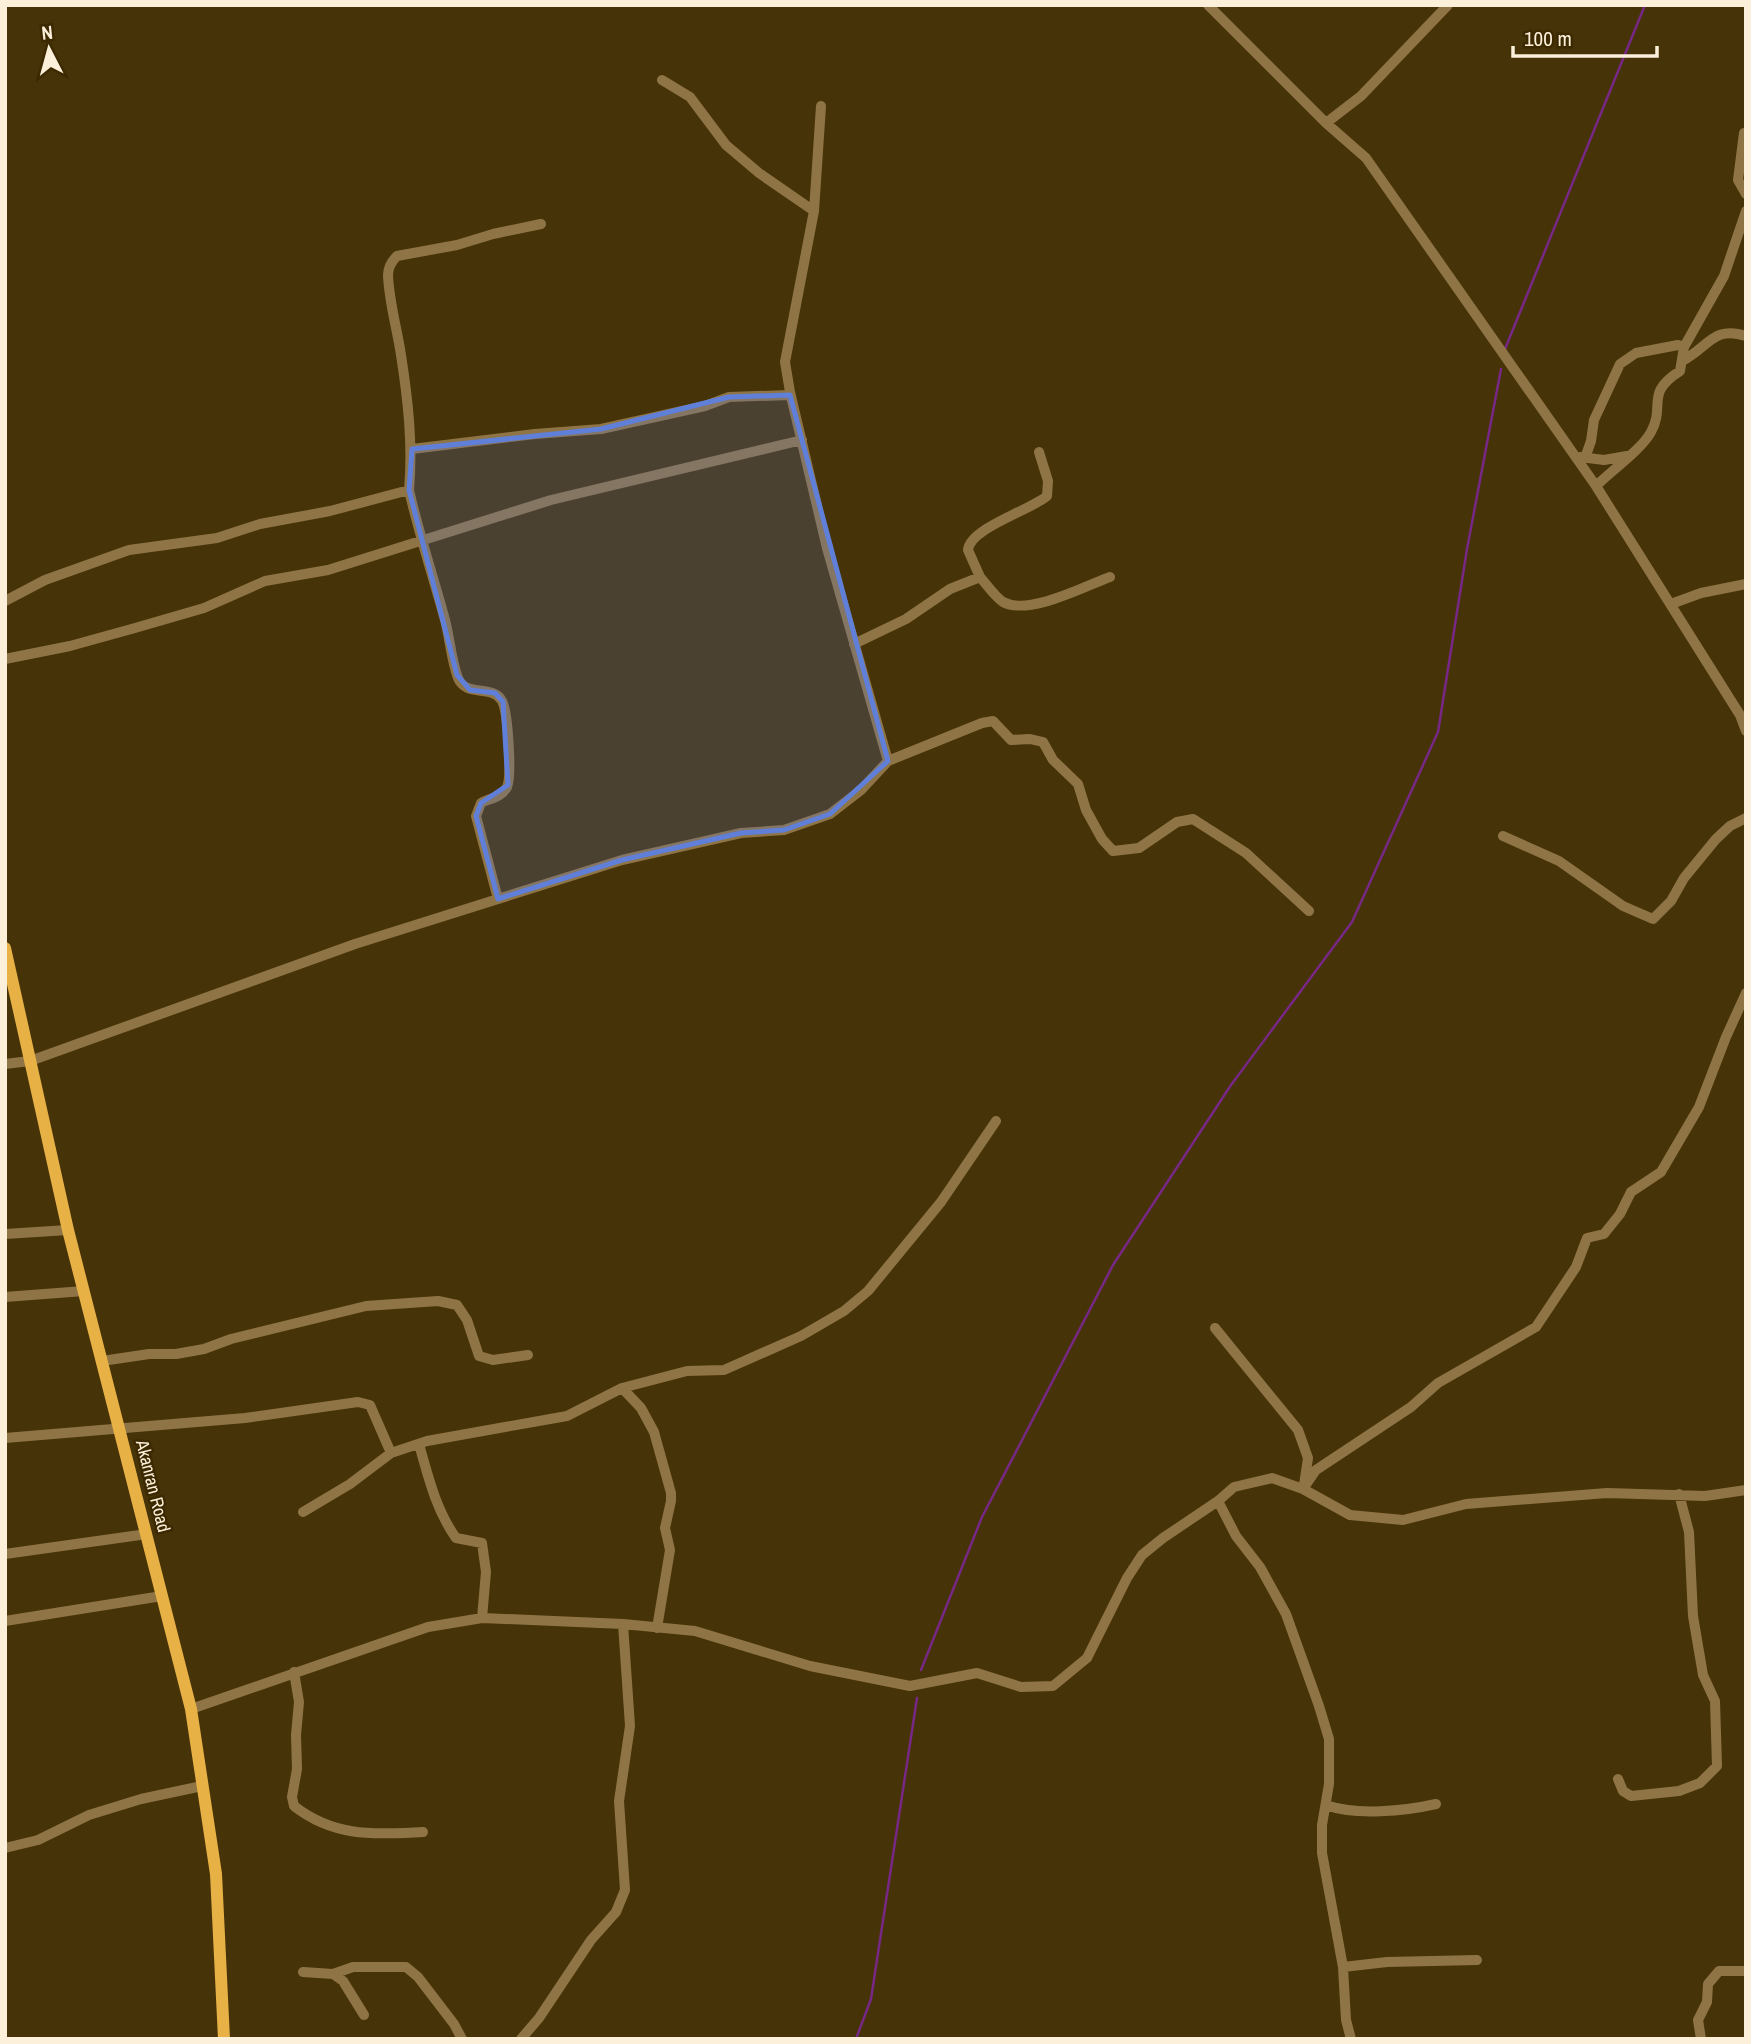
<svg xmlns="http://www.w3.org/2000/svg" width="1751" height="2044" font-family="'Archivo Narrow',sans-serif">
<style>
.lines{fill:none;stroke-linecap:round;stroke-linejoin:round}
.stream{stroke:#772884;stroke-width:2.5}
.minor{stroke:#8f7546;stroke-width:10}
.major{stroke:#e7b146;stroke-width:12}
.marked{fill:#607fd9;fill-opacity:0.2;stroke:#607fd9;stroke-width:5;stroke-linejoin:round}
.labels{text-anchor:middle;stroke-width:5;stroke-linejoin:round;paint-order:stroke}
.street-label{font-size:18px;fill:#fcf0da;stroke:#3c2900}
</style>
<rect width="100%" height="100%" fill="#473308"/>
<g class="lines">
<path class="stream" d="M1505 349 1645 5
M921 1670 982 1517 1113 1265 1231 1085 1352 922 1438 732 1467 549 1501 369
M856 2039 871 1999 917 1698"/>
<path class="minor" d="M1208 5 1326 123 1366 158 1596 486 1740 715 1746 731
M662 80 690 97 726 145 759 173 814 211
M1326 123 1361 96 1448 5
M1744 133 1738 180 1746 194
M1682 361C1708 348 1713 325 1746 336
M412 449 535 434 601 429 705 406 729 397 790 395
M1580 457 1604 460 1627 456
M1585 458 1591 441 1594 420 1620 364 1636 353 1678 345 1684 347
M1596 486C1611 471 1642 449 1651 432 1666 405 1644 394 1680 371L1684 347 1724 276 1746 211
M409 490C419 534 433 576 445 620 450 639 451 659 458 678 466 698 493 684 502 701 508 712 512 776 507 787 501 798 490 798 481 803L476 816 498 899
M980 577 968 550C970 528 1031 510 1047 496L1048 481 1039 452
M5 601 45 580 129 550 217 538 260 524 330 511 409 490C413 444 408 400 401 355 397 328 389 302 388 275 388 267 392 261 397 256L457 245 493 234 541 224
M1671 604 1701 593 1746 584
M854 644 906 619 950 589 980 577C987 585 995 597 1003 602 1029 616 1085 586 1110 577
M5 659 70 646 135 628 204 608 265 581 328 570 551 500 802 440
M888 761 982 723 993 721 1011 740 1030 739 1043 742 1053 760 1078 784 1086 810 1102 839 1113 851 1139 848 1177 822 1193 819 1246 853 1309 911
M1503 836 1559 861 1623 906 1653 919 1671 901 1684 878 1716 839 1730 826 1746 818
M5 1064 30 1061 355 944 622 860 741 833 784 830 830 814 861 790 888 761 827 548 790 392 785 362 814 211 821 106
M5 1234 68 1230
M5 1297 84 1291
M1215 1328 1298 1430 1308 1458 1304 1485
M102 1361 149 1354H176L204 1349 231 1339 366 1306 438 1301 457 1305 467 1320 479 1356 493 1360 528 1355
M622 1388 641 1408 654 1432 671 1493V1501L665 1528 670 1550 657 1628
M5 1438 245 1418 358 1402 370 1405 391 1453
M419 1444C428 1476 436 1510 456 1538L482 1543 486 1572 482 1618
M1303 1489 1316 1470 1411 1407 1438 1383 1536 1327 1576 1267 1587 1238 1604 1234 1620 1214 1631 1192 1661 1172 1699 1107 1726 1037 1746 993
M1218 1501 1236 1536 1260 1567 1286 1614 1319 1706 1329 1739V1784L1322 1825V1853L1343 1967 1346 2020 1351 2039
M303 1512 350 1484 391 1453 427 1441 567 1416 622 1388 687 1371 724 1370 801 1336 844 1311 868 1291 941 1202 996 1121
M5 1554 147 1534
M5 1621 162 1596
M294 1672 299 1702 296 1735 297 1769 292 1797 294 1806C335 1838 375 1834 423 1832
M191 1709 428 1627 482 1618 623 1624 695 1631 810 1666 910 1686 977 1673 1021 1687 1053 1686 1087 1658 1127 1578 1142 1555 1163 1538 1218 1501 1234 1487 1272 1478 1303 1489 1350 1515 1403 1520 1466 1504 1607 1493 1705 1496 1746 1490
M1618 1779 1623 1791 1631 1796 1679 1791 1700 1783 1717 1766 1715 1701 1703 1675 1693 1616 1689 1532 1679 1494
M1326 1805C1356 1816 1405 1811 1436 1804
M5 1848 38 1840 89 1815 141 1799 202 1786
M1343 1967 1387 1962 1477 1960
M303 1972 333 1974 353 1967H406L418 1977 454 2024 462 2039
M333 1974 343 1981 364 2015
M521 2039 539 2018 591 1940 616 1912 625 1890 619 1801 630 1726 623 1624
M1701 2039 1698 2020 1707 2002 1708 1984 1719 1971H1746"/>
<path class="major" d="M5 948 68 1230 191 1709 216 1874 224 2039"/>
</g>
<path class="marked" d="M790 395 888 761 830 814 784 830 741 833 622 860 498 899 476 816 481 803 508 785 503 702 495 693 470 690 457 675 409 490 412 449 601 429 729 397Z"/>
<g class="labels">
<g class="street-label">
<text transform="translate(153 1486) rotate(76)" y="6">Akanran Road</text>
</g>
</g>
<rect width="1751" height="2044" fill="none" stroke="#fcf0da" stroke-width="14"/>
<g transform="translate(49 49) rotate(354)" stroke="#3c2900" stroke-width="5" paint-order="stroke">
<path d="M0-5L12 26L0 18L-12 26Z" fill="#fcf0da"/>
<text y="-10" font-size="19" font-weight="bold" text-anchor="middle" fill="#fcf0da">N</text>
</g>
<path d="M1513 46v10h144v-10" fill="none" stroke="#fcf0da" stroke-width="3.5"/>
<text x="1524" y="46" font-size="21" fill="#fcf0da" stroke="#3c2900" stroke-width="5" paint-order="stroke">100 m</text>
</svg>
